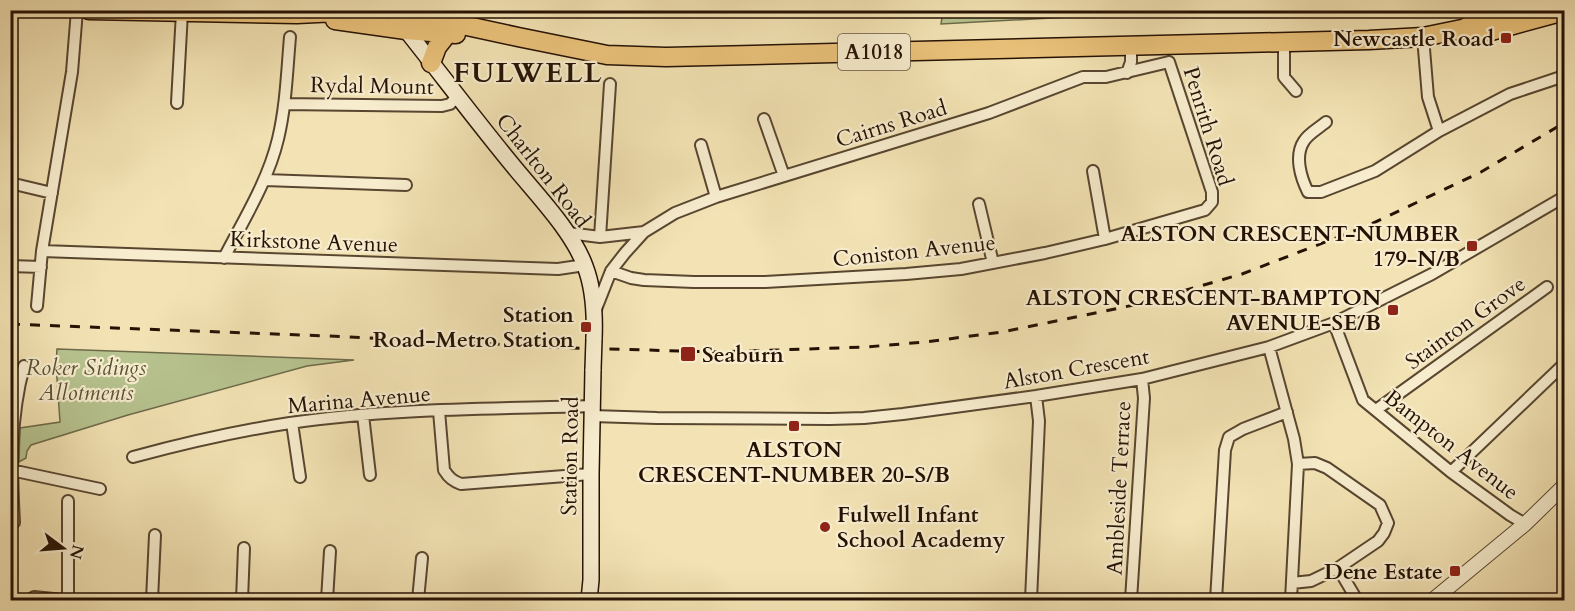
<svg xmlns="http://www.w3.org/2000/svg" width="1575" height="611" font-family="Cardo,serif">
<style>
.green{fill:#b7c490;stroke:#6e6a4a;stroke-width:1.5}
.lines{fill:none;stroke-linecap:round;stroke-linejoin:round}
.minor-casing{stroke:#584630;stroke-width:14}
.tertiary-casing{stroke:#584630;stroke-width:16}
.secondary-casing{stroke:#251104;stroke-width:18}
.trunk-casing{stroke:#251104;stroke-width:21}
.minor{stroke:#f7edce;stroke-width:10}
.tertiary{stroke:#f7edce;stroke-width:14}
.secondary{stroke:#f7edce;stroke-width:15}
.trunk{stroke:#eac27a;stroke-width:18}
.rail{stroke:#251104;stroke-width:3;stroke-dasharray:10 10;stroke-linecap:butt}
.secondary-bridge-casing{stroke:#251104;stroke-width:18;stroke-linecap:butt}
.secondary-bridge{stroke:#f7edce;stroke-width:15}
.poi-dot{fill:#8f2418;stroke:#f7edce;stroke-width:2}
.labels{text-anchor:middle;stroke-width:4.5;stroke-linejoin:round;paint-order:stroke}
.shield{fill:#f7edce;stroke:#645341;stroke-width:1.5}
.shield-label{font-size:21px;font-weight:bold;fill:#251104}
.poi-label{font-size:22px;font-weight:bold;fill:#251104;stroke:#f7edce;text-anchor:end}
.street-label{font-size:22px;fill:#251104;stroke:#f7edce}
.park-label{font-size:22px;font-style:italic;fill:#585035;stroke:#f7edce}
.district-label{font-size:28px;font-weight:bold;letter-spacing:1.5px;fill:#251104;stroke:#f7edce}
</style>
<rect width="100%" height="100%" fill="#f3e3b4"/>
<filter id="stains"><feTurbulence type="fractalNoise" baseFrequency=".00333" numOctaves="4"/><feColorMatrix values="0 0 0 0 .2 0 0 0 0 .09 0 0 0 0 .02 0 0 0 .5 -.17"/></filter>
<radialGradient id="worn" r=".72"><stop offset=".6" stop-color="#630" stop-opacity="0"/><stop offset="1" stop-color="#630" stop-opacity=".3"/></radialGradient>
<path class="green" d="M943 11V10L1106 11 1105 15 941 24Z
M57 349 354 360 307 366 128 415 31 445 27 451 26 458 19 462 20 428 60 422 56 364Z"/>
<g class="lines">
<defs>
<path id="minor" d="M1423 37 1428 97 1439 131
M1284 41V77L1296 91
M1127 73 1131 62V46
M177 103 182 12
M284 104 442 106 450 104 457 97
M764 119 784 176
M1326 122C1319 128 1308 134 1304 141 1294 156 1301 178 1308 192H1321L1375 171 1439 131 1510 94 1564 76
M701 145 716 197
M1093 171 1105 239
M265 180 406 185
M10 183 52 193
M979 204 993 263
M644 232 675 213 716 197 989 113 1083 77H1106L1169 62
M568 233 600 237 644 232 625 253 611 271 596 309
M600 237 610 84
M42 251 558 269 585 265
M224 258C244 219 268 181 278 139 286 106 287 71 290 37
M10 266 41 267
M611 271 631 278 644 280 694 282H765L906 274 961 269 1045 253 1105 239 1205 210 1212 202V192L1169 62
M37 306 42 251 72 72 77 10
M1334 323 1363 400 1451 472 1510 515 1525 524
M1269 347 1294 439 1298 464 1291 600
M1376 410 1547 287
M439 411 444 470C449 478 453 481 461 484L591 474
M363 415 370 475
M592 416 657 418 830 419 864 418 903 414 1036 396 1142 379 1269 347 1334 323 1432 274 1564 197
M292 423 300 477
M133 457C185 443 237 431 290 423 390 408 492 409 592 406
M11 470 100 489
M1451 472 1564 364
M68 501V600
M10 523 14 522C11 469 10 418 24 366
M1338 568 1357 600
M1292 583 1311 581 1338 568 1378 541 1384 533 1388 523 1380 505 1327 468 1315 463 1298 464
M34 597 63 600
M152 600 155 535
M242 600 244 548
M327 600 330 551
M418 600 422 558
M1031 600 1039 421 1036 396
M1131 600 1144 398 1142 379
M1216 600 1225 450 1229 437 1243 429 1287 412"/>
<path id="tertiary" d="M1433 600 1525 524 1564 486"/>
<path id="secondary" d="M402 25C438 70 473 117 510 162 534 192 572 230 585 266 594 289 595 315 594 339
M589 600 591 580V474L593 369"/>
<path id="trunk" d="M89 10 297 14 377 10
M393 10 518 37 607 55 666 57 1369 40 1423 37 1462 29 1491 31 1564 11
M335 20 406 30 456 34
M1465 28 1504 10
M431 63 437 47 448 33"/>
</defs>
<use href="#minor" class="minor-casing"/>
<use href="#tertiary" class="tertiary-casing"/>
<use href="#secondary" class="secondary-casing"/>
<use href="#trunk" class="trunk-casing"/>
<use href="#minor" class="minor"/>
<use href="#tertiary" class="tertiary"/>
<use href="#secondary" class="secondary"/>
<use href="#trunk" class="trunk"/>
<path class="rail" d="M10 324 329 336 574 348 717 352 866 347 925 342 1002 332 1134 305 1242 274 1367 226 1481 172 1564 123"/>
<defs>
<path id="secondary-bridge" d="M593 369 594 339"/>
</defs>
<use href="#secondary-bridge" class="secondary-bridge-casing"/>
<use href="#secondary-bridge" class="secondary-bridge"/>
</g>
<g class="poi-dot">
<rect x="1500" y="32" width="12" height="12" rx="3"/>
<rect x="1466" y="240" width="12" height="12" rx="3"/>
<rect x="1387" y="304" width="12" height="12" rx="3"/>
<rect x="580" y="321" width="12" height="12" rx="3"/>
<rect x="680" y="346" width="16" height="16" rx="3"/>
<rect x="788" y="420" width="12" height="12" rx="3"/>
<circle cx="825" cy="527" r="6"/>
<rect x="1449" y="565" width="12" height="12" rx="3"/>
</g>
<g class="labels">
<rect class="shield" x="838" y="34" width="72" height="36" rx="4.5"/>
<g class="shield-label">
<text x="874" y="59">A1018</text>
</g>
<g class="poi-label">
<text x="1494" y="46">Newcastle Road</text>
<text x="1460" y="241">ALSTON CRESCENT-NUMBER<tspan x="1460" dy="25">179-N/B</tspan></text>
<text x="1381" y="305">ALSTON CRESCENT-BAMPTON<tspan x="1381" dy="25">AVENUE-SE/B</tspan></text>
<text x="574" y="322">Station<tspan x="574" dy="25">Road-Metro Station</tspan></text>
<text x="702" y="362" text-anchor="start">Seaburn</text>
<text x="794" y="457" text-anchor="middle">ALSTON<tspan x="794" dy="25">CRESCENT-NUMBER 20-S/B</tspan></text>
<text x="837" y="522" text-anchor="start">Fulwell Infant<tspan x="837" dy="25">School Academy</tspan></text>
<text x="1443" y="579">Dene Estate</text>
</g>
<g class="street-label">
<text transform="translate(372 85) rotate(1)" y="8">Rydal Mount</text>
<text transform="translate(891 123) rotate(-17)" y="8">Cairns Road</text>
<text transform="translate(1209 126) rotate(73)" y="8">Penrith Road</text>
<text transform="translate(544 170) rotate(52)" y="8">Charlton Road</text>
<text transform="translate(314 241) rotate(2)" y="8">Kirkstone Avenue</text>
<text transform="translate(914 250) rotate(-6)" y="8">Coniston Avenue</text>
<text transform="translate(1465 322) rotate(-36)" y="8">Stainton Grove</text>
<text transform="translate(1076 368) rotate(-10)" y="8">Alston Crescent</text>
<text transform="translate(359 399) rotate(-5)" y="8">Marina Avenue</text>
<text transform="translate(1452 444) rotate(38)" y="8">Bampton Avenue</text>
<text transform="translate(569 456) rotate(-89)" y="8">Station Road</text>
<text transform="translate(1118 488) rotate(-87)" y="8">Ambleside Terrace</text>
</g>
<g class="park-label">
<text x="86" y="375">Roker Sidings<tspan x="86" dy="25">Allotments</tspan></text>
</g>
<g class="district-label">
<text x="528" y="82">FULWELL</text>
</g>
</g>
<rect width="1575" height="611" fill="none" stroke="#f3e3b4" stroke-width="36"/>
<rect x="12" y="12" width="1551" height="587" fill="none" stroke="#251104" stroke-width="3"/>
<rect x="18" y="18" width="1539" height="575" fill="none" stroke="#251104" stroke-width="1.5"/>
<g transform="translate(63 548) rotate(106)" stroke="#f7edce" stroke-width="4.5" paint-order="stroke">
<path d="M0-4.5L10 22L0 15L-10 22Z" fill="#251104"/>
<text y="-9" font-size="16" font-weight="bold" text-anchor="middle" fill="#251104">N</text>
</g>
<rect width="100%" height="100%" filter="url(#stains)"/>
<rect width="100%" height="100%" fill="url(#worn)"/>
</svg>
